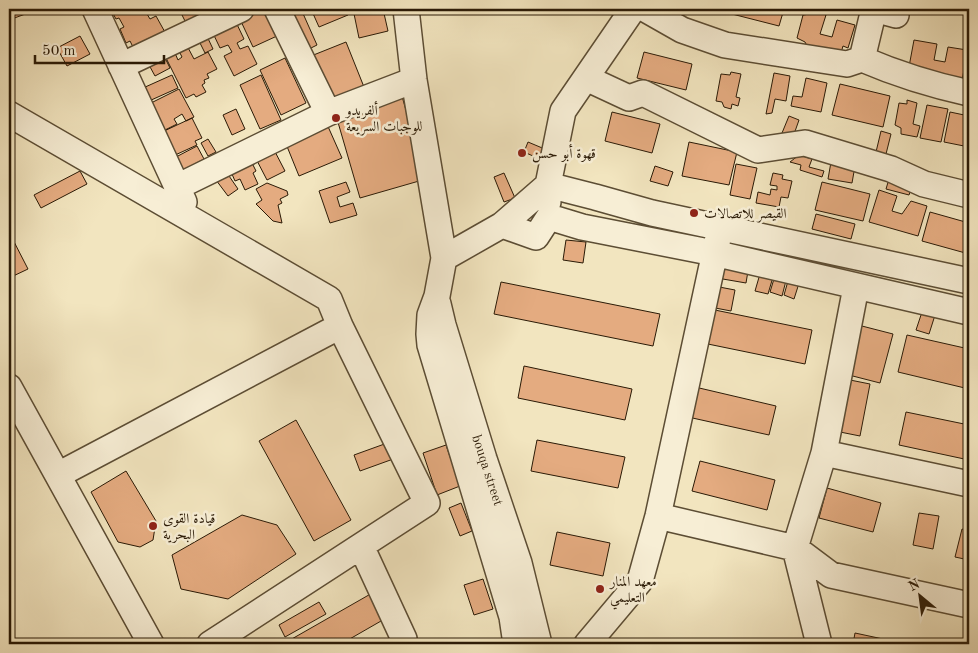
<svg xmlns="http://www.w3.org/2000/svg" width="978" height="653" font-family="'Old Standard TT',Amiri,serif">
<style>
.building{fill:#e4ab80;stroke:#2a1a06}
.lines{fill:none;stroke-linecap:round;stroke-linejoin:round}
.minor-casing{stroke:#5c4d34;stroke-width:28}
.minor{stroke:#f7eed5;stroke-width:25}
.poi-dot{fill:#8f2418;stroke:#f7eed5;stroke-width:2}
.labels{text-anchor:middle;stroke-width:5;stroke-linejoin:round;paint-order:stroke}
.poi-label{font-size:14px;fill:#2a1a06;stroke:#f7eed5;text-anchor:start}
.street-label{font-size:14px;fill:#2a1a06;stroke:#f7eed5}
</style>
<rect width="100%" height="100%" fill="#f2e5bf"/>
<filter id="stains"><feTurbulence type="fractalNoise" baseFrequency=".004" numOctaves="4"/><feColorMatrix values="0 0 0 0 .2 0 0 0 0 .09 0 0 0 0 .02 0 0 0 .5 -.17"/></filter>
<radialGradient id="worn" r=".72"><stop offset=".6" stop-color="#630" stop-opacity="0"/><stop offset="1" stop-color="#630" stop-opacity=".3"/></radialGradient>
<path class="building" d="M9 9H39L9 20Z
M112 9H131L132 14 144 9 150 19 156 16 166 34 133 47 130 41 126 43 120 29 124 27 119 18 116 19 111 10Z
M179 9H199L205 20 189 29Z
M250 9H265L277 36 253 47 238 15Z
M286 9H301L317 45 301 53Z
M311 9H345L348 15 319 27Z
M353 9H383L388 31 359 38Z
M733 9H784L779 26 732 14Z
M811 10 826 15 820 34 832 37 837 20 855 25 848 48 843 46 840 56 807 46 805 42 797 38 803 15 810 14Z
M233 16 244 39 237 43 240 49 248 46 257 64 234 76 224 56 232 52 228 45 220 48 210 27Z
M204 30 213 49 205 53 199 41Z
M80 36 90 54 67 66 57 48Z
M914 40 937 44 934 60 945 62 948 47 967 50 962 82 908 72Z
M185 42 194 59 208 52 217 69 207 74 209 78 204 80 205 83 202 85 206 92 196 97 194 94 186 98 165 56 174 51 178 60 182 57 177 47Z
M346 42 364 87 324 103 306 58Z
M644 52 692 64 686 90 637 78Z
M165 58 170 68 155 76 149 65Z
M285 58 306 103 281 115 260 70Z
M731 72 741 74 736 97 740 98 738 106 732 104 731 109 724 107 722 102 716 101 721 74 730 75Z
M774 73 790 76 786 101 775 99 772 113 766 114Z
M172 75 178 88 149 101 143 88Z
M261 75 281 120 260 129 240 85Z
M806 78 827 83 821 112 791 106 793 96 802 97Z
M840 84 890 96 883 127 832 115Z
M179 89 194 117 186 121 182 114 174 119 177 124 163 131 149 104Z
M401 93 426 179 360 198 335 112Z
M907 100 917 103 913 124 920 126 917 137 901 134V128L895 125 899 103 907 104Z
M927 105 948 109 941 142 920 138Z
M236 109 245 129 232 135 223 115Z
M612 112 660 124 652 153 605 141Z
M950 112 969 116V147L944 142Z
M789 116 799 120 793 137 782 133Z
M192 118 202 138 195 141 197 145 173 156 162 132Z
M326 122 342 158 299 176 284 139Z
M881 131 891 134 886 154 876 152Z
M208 139 216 152 208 156 201 143Z
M528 142 547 150 542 160 524 152Z
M689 142 737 152 729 185 682 176Z
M271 144 285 171 267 180 253 153Z
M197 146 204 159 183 170 176 157Z
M248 155 256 171 253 173 258 184 245 190 240 179 235 181 228 165Z
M799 155 812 159 809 167 824 171 822 177 800 170 801 165 790 162Z
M831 162 855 166 852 183 828 179Z
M736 164 757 168 750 199 730 195Z
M655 166 673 172 668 186 650 181Z
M80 171 87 184 41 208 34 195Z
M227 173 238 189 228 196 216 180Z
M504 173 515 198 504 202 494 177Z
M773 173 783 175 782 179 792 181 788 198 781 197 779 207 756 203 758 192 770 195 771 189 777 190V186L770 185Z
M889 179 912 186 909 195 886 189Z
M346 182 350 192 337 197 340 207 353 203 357 215 330 223 319 191Z
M822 182 870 194 863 221 815 210Z
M267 183 287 191 288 195 280 199 282 203 278 205 282 223 273 221 256 204 262 200 256 189Z
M879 190 897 196 892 211 902 214 911 201 927 206 918 236 869 222Z
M930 212 969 223V254L922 241Z
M816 214 855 224 851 239 812 229Z
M9 232 28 269 9 278Z
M566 240 586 242 583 263 563 260Z
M721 259 749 265 746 283 717 278Z
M762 267 775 270 768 294 755 291Z
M777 269 788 273 782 296 770 292Z
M790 274 801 277 794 299 784 295Z
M501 282 660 314 653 346 494 314Z
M714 286 735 290 731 311 710 307Z
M710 309 812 330 805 364 703 343Z
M923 309 936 312 929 334 916 330Z
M858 325 893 334 880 383 845 374Z
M907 335 969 349V389L898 372Z
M524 366 632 389 625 420 518 398Z
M840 378 870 384 860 436 830 430Z
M695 387 776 406 769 435 688 417Z
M906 412 969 425V460L899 445Z
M296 420 351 520 314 541 259 441Z
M537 440 625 457 618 488 531 471Z
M390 442 396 458 360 471 354 455Z
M446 445 460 486 437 495 423 453Z
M700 461 775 480 767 510 692 491Z
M126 471 156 521 153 540 140 547 118 542 91 492Z
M827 488 881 503 873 532 819 518Z
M461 503 472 531 460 536 449 508Z
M919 513 939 516 933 549 913 545Z
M242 515 277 525 296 554 228 599 181 589 172 555Z
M962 529 969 531V560L955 557Z
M557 532 610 543 603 576 550 565Z
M483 579 493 609 474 615 464 585Z
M374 592 388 617 341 644H283Z
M319 602 326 614 285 637 279 625Z
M855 633 883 639 882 644H853Z"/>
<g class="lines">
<defs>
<path id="minor" d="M95 9 184 202
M277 9 328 113
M406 9 414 80 444 258 437 296 430 315 429 334 430 345 512 617 516 644
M645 9 682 30 725 45 847 64 862 59C897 74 932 85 969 93
M874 9 896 15
M862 59 874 9
M121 66 241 9
M586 78 629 98 643 93 758 150 805 143 891 169 924 184 969 195
M9 114 329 299 340 326 427 503 210 644
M177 187 328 113 414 80
M548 202V185L563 111 633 9
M502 225 536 237 549 217 582 227 714 253 969 312
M444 258 502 225 548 185 595 197 652 213 969 281
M438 304 443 325 484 459 519 563 539 644
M9 387 151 644
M824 453 969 484
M58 475 340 326
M658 516 795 548 831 575 969 605
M361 546 404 639 402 644
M587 644 640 581 658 516 718 238
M819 644 795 548 824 453 856 287"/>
</defs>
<use href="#minor" class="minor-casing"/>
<use href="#minor" class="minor"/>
</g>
<g class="poi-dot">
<circle cx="336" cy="118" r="5"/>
<circle cx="522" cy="153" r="5"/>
<circle cx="694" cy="213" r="5"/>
<circle cx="153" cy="526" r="5"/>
<circle cx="600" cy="589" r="5"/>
</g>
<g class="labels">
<g class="poi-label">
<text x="346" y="115">ألفريدو<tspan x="346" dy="16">للوجبات السريعة</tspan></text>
<text x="532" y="158">قهوة أبو حسن</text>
<text x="704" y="218">القيصر للاتصالات</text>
<text x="163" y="523">قيادة القوى<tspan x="163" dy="16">البحرية</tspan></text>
<text x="610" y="586">معهد المنار<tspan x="610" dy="16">التعليمي</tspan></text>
</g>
<g class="street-label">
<text transform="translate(488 470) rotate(72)" y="5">bouqa street</text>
</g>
</g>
<rect width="978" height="653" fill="none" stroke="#f2e5bf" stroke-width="30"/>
<rect x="10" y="10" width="958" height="633" fill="none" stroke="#2a1a06" stroke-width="2.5"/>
<rect x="15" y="15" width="948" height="623" fill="none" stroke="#2a1a06"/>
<g transform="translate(920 596) rotate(331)" stroke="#f7eed5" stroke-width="4" paint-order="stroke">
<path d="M0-4L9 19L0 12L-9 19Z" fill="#2a1a06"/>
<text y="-8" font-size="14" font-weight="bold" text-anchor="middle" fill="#2a1a06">N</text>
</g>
<path d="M35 55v8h129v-8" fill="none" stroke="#2a1a06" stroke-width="2.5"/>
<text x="42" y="55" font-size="15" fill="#2a1a06" stroke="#f7eed5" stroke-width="4" paint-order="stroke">50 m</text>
<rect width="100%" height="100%" filter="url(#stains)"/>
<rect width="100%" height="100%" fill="url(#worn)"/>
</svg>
